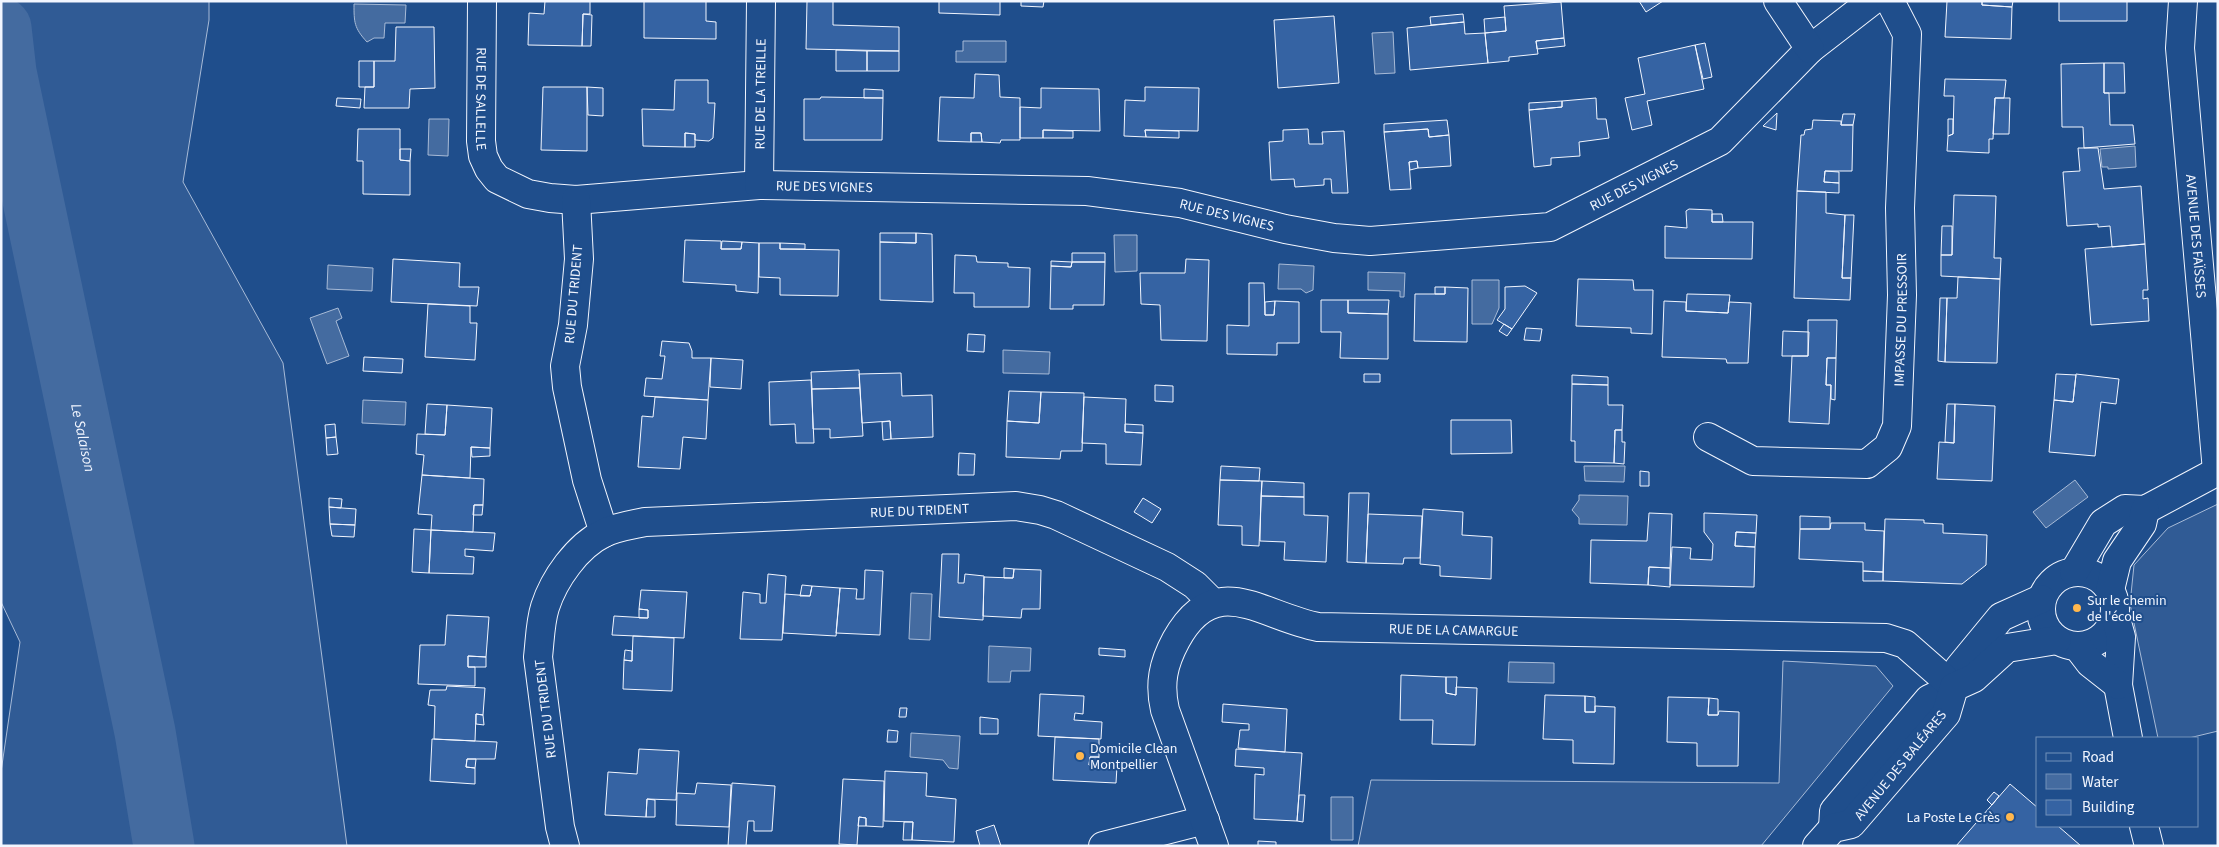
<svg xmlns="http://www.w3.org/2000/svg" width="2219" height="847" font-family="'Source Sans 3',sans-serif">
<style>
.built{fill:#305b95;stroke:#a8bbd7}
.water{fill:#446ba0;stroke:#a8bbd7}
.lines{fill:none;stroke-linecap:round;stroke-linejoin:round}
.river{stroke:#446ba0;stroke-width:61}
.building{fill:#3563a3;stroke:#f2f6ff}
.minor-casing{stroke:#f2f6ff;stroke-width:30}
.minor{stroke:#1f4e8c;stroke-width:28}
.poi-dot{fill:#ffb74d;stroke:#1f4e8c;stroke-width:2}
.labels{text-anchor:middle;stroke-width:4;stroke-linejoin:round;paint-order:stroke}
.street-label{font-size:14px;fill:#f2f6ff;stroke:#1f4e8c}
.poi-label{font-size:14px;fill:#f2f6ff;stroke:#1f4e8c;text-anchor:start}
.water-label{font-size:15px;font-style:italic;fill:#f2f6ff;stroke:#1f4e8c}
</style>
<rect width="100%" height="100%" fill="#1f4e8c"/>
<path class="built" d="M1 1H209V20L183 182 283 363 347 846H1V772L20 642 1 602Z
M2218 504V731L2189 738H2158L2130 604 2134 565 2168 528Z
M1783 661 1876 666 1893 686 1761 846H1358L1371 780 1779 783Z"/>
<path class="water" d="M354 4 406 5 405 23H385L384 38H374L367 42C354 28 354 22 354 4Z
M1393 32 1395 73 1375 74 1372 33Z
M963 41H1006V62H956V51H963Z
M429 119H449L448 156 428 155Z
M2135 146 2136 167 2108 169V167H2102L2100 149Z
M1114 235H1137V271L1115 272Z
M1279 264 1314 266 1313 290 1306 293 1301 289H1278Z
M328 265 373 268 372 291 327 289Z
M1368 272 1405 273 1404 297H1400V291L1368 290Z
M1472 280H1499V308L1492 324H1472Z
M338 308 342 318 336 321 349 356 327 364 310 318Z
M1003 350 1050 352 1049 374 1003 373Z
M363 400 406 402 405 425 362 423Z
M1584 466H1625L1624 482 1585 481Z
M2075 480 2088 497 2046 528 2033 512Z
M1579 495 1628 496 1627 525 1579 524V518L1572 510 1579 500Z
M911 593 932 594 930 640 909 639Z
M989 646 1031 648 1030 671H1011L1010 682H988Z
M1509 662 1554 663V683L1508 682Z
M911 733 960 736 958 769 949 768 943 760 910 757Z
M1331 797H1353V840H1331Z"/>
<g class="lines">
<path class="river" id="s1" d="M1 28 6 72 145 732 164 846"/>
</g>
<path class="building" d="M545 1H590V14H583L582 46 528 45 529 13 544 14Z
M644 1H706V21L716 22V39L644 38Z
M807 1H833V25L899 27V51L806 49Z
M939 1H1000V15L939 13Z
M1021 1H1100H1044L1043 7 1021 6Z
M1639 1H1663L1646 12Z
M1947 1H1982V5L2012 7 2011 39 1945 37Z
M1982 1H2013L2012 7 1982 5Z
M2059 1H2127V21H2059Z
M1561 2 1564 38 1536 41 1538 54 1509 57V61L1488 63 1485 33 1506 31 1504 6Z
M583 14 592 15 591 46H582Z
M1463 14 1464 22 1431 25 1430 17Z
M1334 16 1339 83 1278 88 1274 20Z
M1505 17 1506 31 1485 33 1484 19Z
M1464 22 1465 34 1485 33 1488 63 1410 70 1407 28Z
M396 27H434L435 88 410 89 409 108H364L365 87H374V61H395Z
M1564 38 1565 46 1537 49 1536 41Z
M1705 43 1712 77 1703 79 1695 45Z
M1695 45 1704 89 1647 101 1652 125 1632 130 1625 98 1645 94 1638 58Z
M836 50 867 51V71H836Z
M867 51H899V71H867Z
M359 61H374V87H359Z
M2104 63V93H2109L2110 125H2133L2135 144 2084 148 2083 127H2062L2061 64Z
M2104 63H2124L2125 93H2104Z
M975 74 999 75 1000 97 1020 98V140H1001L1000 143 982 142 981 133H971V142L938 141 940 97 974 98Z
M1945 79 2006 80 2004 98H1995L1993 139H1989V153L1947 151 1948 136 1953 134 1954 96H1944Z
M675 80H708V103H715L713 138 709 141 695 140V134L685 133V147L643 146 642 109 674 110Z
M543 87H587V151L541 150Z
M587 87 603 88V116L588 115Z
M1145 87 1199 88 1198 131 1145 130 1146 137 1124 136 1125 100 1145 101Z
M1041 88 1099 89 1100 131 1043 130V138H1020V107L1041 108Z
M864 89 883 90V98H864Z
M821 97 883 98 882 140H804V99H820Z
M337 98 361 99 360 108 336 106Z
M1596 98 1597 119H1606L1609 138 1579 142 1580 156 1551 158V165L1534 167 1529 110 1562 107V101Z
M1995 98H2010L2009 134H1993Z
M1562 101V107L1529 110V103Z
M1777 113 1776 130 1763 126Z
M1843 114H1855L1853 125H1841Z
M1948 119H1953V134L1948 136Z
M1447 120 1449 135 1429 137 1428 129 1384 132V124Z
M1813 120 1841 121V125H1853L1852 171H1825L1824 182 1839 183V193L1797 191 1801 135H1804L1805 130 1812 129Z
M358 129H400V160L410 161V195L363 194V161H357Z
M1308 129 1309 144H1323L1322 132 1344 131 1348 193H1332L1331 179H1324V185L1295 187 1294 179 1271 180 1269 142 1283 141V130Z
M1428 129 1429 137 1449 135 1451 166 1418 168 1417 161 1409 162 1411 189 1390 190 1384 132Z
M1043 130 1073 131V138H1043Z
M1145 130 1179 131V138L1146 137Z
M685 133 695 134V147H685Z
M971 133H981L982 142H971Z
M2078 148H2098L2104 189 2141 186 2145 244 2112 247 2110 226 2098 227V224L2067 226 2063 172 2080 171Z
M400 149H411L410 161 400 160Z
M1417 161 1418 168 1410 170 1409 162Z
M1825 171 1839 172V183L1824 182Z
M1797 191 1826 192V213L1845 215 1842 278H1851L1850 300 1794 298Z
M1954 195 1996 196 1994 258H2001L2000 279 1941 276V255H1952Z
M1689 209 1712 210V222H1753L1752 259 1665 258V226L1687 228 1686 211Z
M1712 214H1722L1723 222H1712Z
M1845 215H1854L1851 278H1842Z
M1942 226H1952V255H1941Z
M880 233H916V243L880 242Z
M916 233 932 234 933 302 880 300V242L916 243Z
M685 240 721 241V249H741L742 242 759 243 758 293 736 291V285L683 282Z
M722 241 742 242 741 249H721Z
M759 243H780V249L839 250 838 296 780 295V278L759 277Z
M780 243 805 244V249H780Z
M2145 244 2148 290H2143V299L2148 298 2149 321 2091 325 2085 249Z
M1072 253H1105V262H1072Z
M955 255 976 256 977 262 1008 263V267L1030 268 1029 307H974V293H954Z
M393 259 460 263 459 287H479L477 306 391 302Z
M1186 259 1209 260 1207 341 1161 340 1160 305 1141 304 1140 273H1185Z
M1051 261 1072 262 1071 267 1051 266Z
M1072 262H1105L1104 305H1073V309H1050L1051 266 1071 267Z
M1958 277 2000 279 1997 363 1945 362 1947 298H1957Z
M1578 279 1633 280 1634 290H1653L1652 334 1631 333V328L1576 326Z
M1249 283H1264L1265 315H1274L1275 301 1299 302V343H1277V355L1227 354V325L1249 326Z
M1525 286 1537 293 1512 329 1497 320 1505 309V287Z
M1435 287H1445V294H1435Z
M1445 287 1468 288 1467 342 1414 341 1415 294H1445Z
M1687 294 1730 295 1728 313 1686 311Z
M1940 298H1947L1945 362 1938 361Z
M1321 300H1348V313L1388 314V359L1340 358 1341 332H1321Z
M1348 300H1389L1388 314 1348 313Z
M1275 301 1274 315H1265V302Z
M1664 301 1686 302V311L1728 313 1729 302 1751 303 1748 363H1727L1726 359 1662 357Z
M428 304 470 306V323H477L475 360 425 357Z
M1808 320H1837L1836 358H1827L1826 385H1831L1829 424 1789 422 1792 356H1808Z
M1504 324 1512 329 1507 336 1499 331Z
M1526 328 1542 329 1540 341 1524 340Z
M1783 331 1809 332 1808 356H1782Z
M968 334 985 335 984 352 967 351Z
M662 341 689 343 692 351V358H711L708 400 644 396 646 378 662 379 665 356H660Z
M364 357 403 359 402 373 363 371Z
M711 358 743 360 741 389 710 387Z
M1827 358H1836L1835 400 1831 399V385H1826Z
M859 370 860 388 812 389 811 372Z
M901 373 902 396 932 395 933 437 891 439 890 421 862 423 859 374Z
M1364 374H1380V382H1364Z
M2056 374 2076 375 2073 402 2054 400Z
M2076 374 2119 379 2116 404 2101 402 2095 456 2049 452 2054 400 2073 402Z
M1572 375 1608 377V385L1572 384Z
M811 380 814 443H796L795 424 770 425 769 382Z
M1572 384 1608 385V405H1623L1622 430H1615L1614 463 1575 462V441H1571Z
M1155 385 1173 386V402L1155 401Z
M860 388 863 436 830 438V429H813L812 389Z
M1009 391 1041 392 1039 423 1007 421Z
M1041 392 1084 393 1082 451H1061L1060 459 1006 457 1007 421 1039 423Z
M655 397 708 400 706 439 683 437 680 469 638 467 642 416 653 417Z
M1084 397 1126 399 1125 432 1143 433 1141 465 1106 464V444L1082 443Z
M427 404 447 405 445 435 425 434Z
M1947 404H1955L1954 443 1945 442Z
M1955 404 1995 406 1992 481 1937 479 1939 442 1954 443Z
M447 405 492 408 490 448 471 447 470 478 422 475 424 455 416 454 417 434 445 435Z
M1451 420H1511L1512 453 1451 454Z
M890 421 891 439 883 440 882 422Z
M335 424 336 437 326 438 325 425Z
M1125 424 1143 425V433L1125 432Z
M1615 430H1622V442H1625L1624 464 1614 463Z
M336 437 338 454 327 455 326 438Z
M471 447 490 448V456L472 457Z
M959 453 975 454 974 475H958Z
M1221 466 1260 468 1259 481 1220 480Z
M1640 471 1649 472V486H1640Z
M422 475 484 479 483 505H474L473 532 431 530 432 515 418 514Z
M1220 480 1262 481 1259 546 1242 545V526L1218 525Z
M1262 481 1304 483V497L1261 496Z
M1349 493H1369L1366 563 1347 562Z
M1261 496 1304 497V515L1328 516 1326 562 1284 560 1285 542 1260 541Z
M329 498 342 499 341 508 329 507Z
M1143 498 1161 509 1152 523 1134 512Z
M474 505H483L482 515H473Z
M329 507 356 509 355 525 330 524Z
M1423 509 1463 512 1462 535 1492 537 1491 579 1440 576V566L1420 564Z
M1649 513 1672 514 1670 568 1649 567 1648 585 1590 583 1591 540 1647 541Z
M1704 513 1757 515 1756 533 1736 532 1735 546 1755 547 1754 587 1670 585 1672 547 1691 548 1690 559 1712 560 1713 544 1704 532Z
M1368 514 1422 516 1420 558H1404L1403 564 1366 563Z
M1800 516 1830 517V529H1800Z
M1885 519 1924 520V523L1943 524V533L1987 535 1986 565 1962 584 1883 581Z
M1831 523H1865V530L1884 531 1883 572 1863 571V562L1799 559 1800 529H1830Z
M330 524 355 525 354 537 332 536Z
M414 529 431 530 429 573 412 572Z
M431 530 495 533 493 551 465 549V556L474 557 473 574 429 573Z
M1736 532 1756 533 1755 547 1735 546Z
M942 554H959L958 583H964L965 574 984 576 983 620 939 617Z
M1649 567 1670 568V587L1648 585Z
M1004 568 1014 569 1013 578H1004Z
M1014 569 1041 570 1040 609H1022L1021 618 983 616 984 577 1013 578Z
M865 570 883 571 880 635 836 633 840 588 857 589 856 599H864Z
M1863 571 1883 572V581H1863Z
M768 574 786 576 782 640 740 639 743 592 760 594V603H766Z
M802 585 812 586 810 596H800Z
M812 586 840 588 836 636 783 633 785 594 810 596Z
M641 590 687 592 684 638 612 635 614 616 648 618V610L639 609Z
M639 609 648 610V618H639Z
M447 615 489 617 486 657 468 656V667H475V686L418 684 420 645H445Z
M633 636 674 638 672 691 623 689 624 660 632 661Z
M1099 648 1125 650V657L1099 655Z
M625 650 632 651V661L624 660Z
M468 656 486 657V667H468Z
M1401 675 1446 677V693L1456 695V687L1477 688 1475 745 1432 744 1433 720H1400Z
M1446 677H1457L1456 695 1446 693Z
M447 686 485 688 483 715 476 714 475 741 434 739 435 706 428 705 430 690H446Z
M1040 694 1084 696 1083 714 1075 713 1074 720 1102 722 1101 739 1038 736Z
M1545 695 1585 696V712H1595V706L1615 707 1614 764 1573 763V740L1543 739Z
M1585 696 1595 697V712H1585Z
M1668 697 1709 698 1708 715H1718L1719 711 1739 712 1738 766H1697V743L1667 742Z
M1709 698 1718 699V715H1708Z
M1223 704 1287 709 1285 752 1238 748 1240 730H1249V724L1222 722Z
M900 708H907L906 717H899Z
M476 714 483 715 484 725 476 724Z
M980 717 998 719V734H980Z
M888 730 898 731 897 742H887Z
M1055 737 1099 739V757H1090L1089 765 1117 766 1116 783 1053 780Z
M432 739 497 742 495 759H467L466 767 475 768V784L430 781Z
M639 749 679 751 676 800 647 799 646 817 605 815 608 772 637 774Z
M1236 749 1302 753 1297 821 1254 819 1255 774 1264 775V768L1235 766Z
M1090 757H1099L1098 765H1089Z
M467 759H476L475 768 466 767Z
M885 771 927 773 926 796 956 799 954 842 912 840 913 822 884 821Z
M843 779 884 781 883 827 866 826V818L859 817 857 845 839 844Z
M697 783 731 785 729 827 676 825 677 793 695 794Z
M732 783 775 786 772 831H754V821H748L746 846H728Z
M2010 784 2038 808V826H2058L2081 846H1956Z
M1994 792 1999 796 1992 805 1987 800Z
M1299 795H1305L1303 822 1297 821Z
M647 799 655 800V817H646Z
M859 817 866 818V826H858Z
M904 822H913L912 840H903Z
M994 825 1001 846H980L976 831Z
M1258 841 1276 842V846H1258Z"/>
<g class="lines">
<defs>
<g id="minor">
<path id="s2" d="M482 1 481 141 483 156 489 169 497 179 528 194 550 198 576 200 759 185 1087 191 1180 203 1285 229 1334 238 1370 241 1550 227 1720 141 1810 49 1872 1"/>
<path d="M1778 1 1810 49"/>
<path id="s3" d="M2183 1 2180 48 2217 471"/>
<path id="s4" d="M759 185 761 1"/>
<path d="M576 200 579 259 573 325 565 366 567 387 587 480 604 533"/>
<path id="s5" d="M1708 437 1753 461 1867 464 1888 447 1897 426 1902 295 1900 208 1907 34 1890 1"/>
<circle cx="2078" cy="609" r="37"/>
<path d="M2074 572 2103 523 2125 509 2145 510 2218 471"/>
<path d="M2110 590 2117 561 2142 524 2145 510"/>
<path d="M2115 615 2121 637 2118 685 2128 738"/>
<path d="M2077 646 2090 663 2118 685"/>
<path d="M2144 826 2149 846"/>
<path d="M1833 828 1834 811 1929 699 1954 687 1959 668 2001 617 2041 599"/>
<path id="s6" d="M565 846 560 827 538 657C540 640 540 623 545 607 554 579 577 546 604 533 616 527 631 525 645 522L1016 506 1040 510 1056 515 1167 567 1195 585 1213 603"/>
<path d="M1103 846 1205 820"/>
<path id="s7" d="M1214 846 1165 710C1159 684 1163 664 1176 640 1215 569 1261 616 1318 627L1886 638 1905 644 1954 687"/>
<path d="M1817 846 1833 828 1851 824 1946 714 1954 687 1974 678 2007 648 2057 640"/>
</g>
</defs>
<use href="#minor" class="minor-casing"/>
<use href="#minor" class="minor"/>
</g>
<g class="poi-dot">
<circle cx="2077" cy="608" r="5"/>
<circle cx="1080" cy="756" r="5"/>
<circle cx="2010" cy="817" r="5"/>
</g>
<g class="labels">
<g class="street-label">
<text dy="5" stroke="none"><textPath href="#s4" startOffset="91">RUE DE LA TREILLE</textPath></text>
<text dy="5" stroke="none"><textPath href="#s2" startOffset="98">RUE DE SALLELLE</textPath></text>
<text dy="5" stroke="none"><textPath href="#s2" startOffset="1339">RUE DES VIGNES</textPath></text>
<text dy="5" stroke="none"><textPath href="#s2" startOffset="514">RUE DES VIGNES</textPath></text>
<text dy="5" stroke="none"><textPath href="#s2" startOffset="919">RUE DES VIGNES</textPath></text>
<text dy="5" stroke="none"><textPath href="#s3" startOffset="236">AVENUE DES FAÏSSES</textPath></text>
<text transform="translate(573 294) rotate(-85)" y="5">RUE DU TRIDENT</text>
<text dy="5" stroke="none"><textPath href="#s5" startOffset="321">IMPASSE DU PRESSOIR</textPath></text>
<text dy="5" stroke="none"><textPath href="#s6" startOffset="656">RUE DU TRIDENT</textPath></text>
<text dy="5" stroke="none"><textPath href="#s7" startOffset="515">RUE DE LA CAMARGUE</textPath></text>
<text transform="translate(545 709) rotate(-97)" y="5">RUE DU TRIDENT</text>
<text transform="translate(1900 765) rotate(-51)" y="5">AVENUE DES BALÉARES</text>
</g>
<g class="poi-label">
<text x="2087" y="605">Sur le chemin<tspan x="2087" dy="16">de l'école</tspan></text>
<text x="1090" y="753">Domicile Clean<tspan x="1090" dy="16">Montpellier</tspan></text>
<text x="2000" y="822" text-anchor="end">La Poste Le Crès</text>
</g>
<g class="water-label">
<text dy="5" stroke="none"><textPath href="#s1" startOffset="418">Le Salaison</textPath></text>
</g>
</g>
<rect width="2219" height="847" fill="none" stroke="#f2f6ff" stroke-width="5"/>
<rect x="2036" y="737" width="162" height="90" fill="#1f4e8c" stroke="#7391ba"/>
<rect x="2046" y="753" width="25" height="8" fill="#1f4e8c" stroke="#7391ba"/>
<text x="2082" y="762" font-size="15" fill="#f2f6ff">Road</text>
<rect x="2046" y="774" width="25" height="15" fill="#446ba0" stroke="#7391ba"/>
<text x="2082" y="787" font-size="15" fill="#f2f6ff">Water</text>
<rect x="2046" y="800" width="25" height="15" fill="#3563a3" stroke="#7391ba"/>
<text x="2082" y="812" font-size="15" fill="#f2f6ff">Building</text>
</svg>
